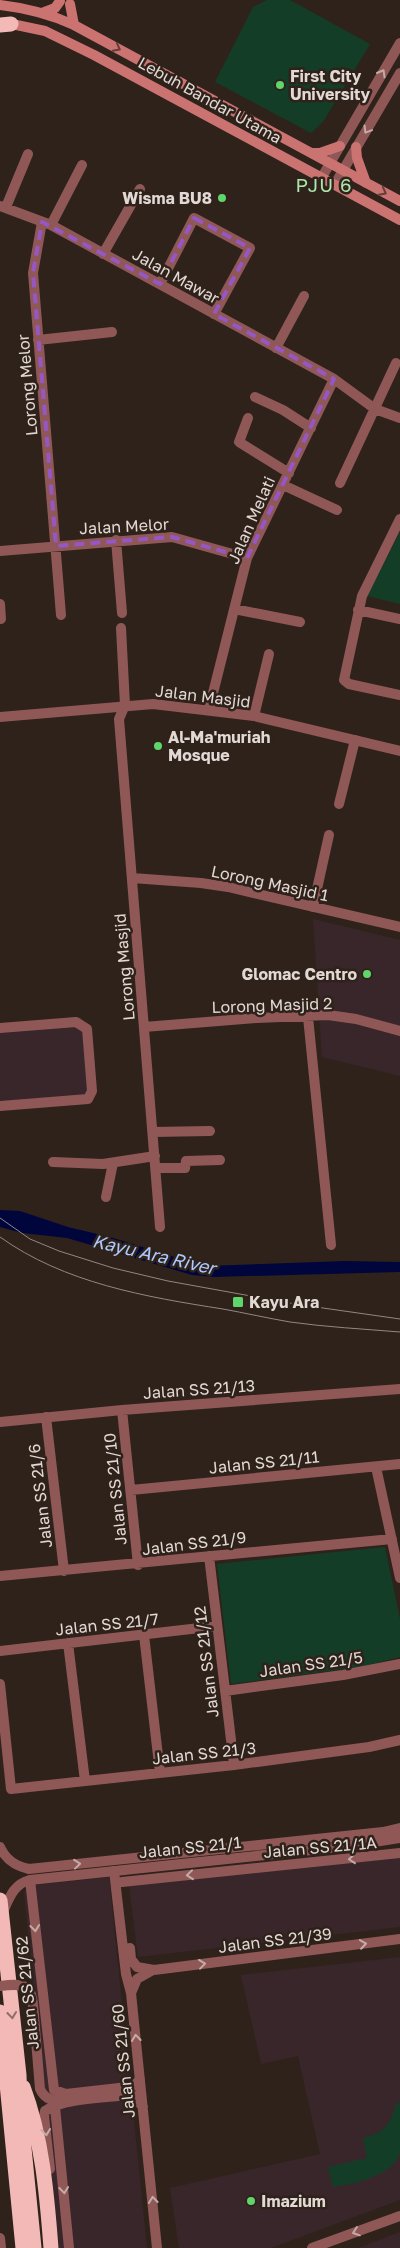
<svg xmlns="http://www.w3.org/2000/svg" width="400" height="2248" font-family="'Golos Text',sans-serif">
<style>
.commercial{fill:#39262a}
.green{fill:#143d28}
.water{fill:#00063c}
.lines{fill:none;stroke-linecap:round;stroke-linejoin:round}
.minor{stroke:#8f5856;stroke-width:10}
.tertiary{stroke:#8f5856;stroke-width:10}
.secondary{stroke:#cb7371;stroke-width:10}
.motorway{stroke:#f2b9b6;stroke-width:15}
.tram{stroke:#928782;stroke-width:1}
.minor-bridge{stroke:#8f5856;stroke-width:10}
.oneway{stroke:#663e39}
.oneway2{stroke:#c5aba8}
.oneway3{stroke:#906e68}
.marked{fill:none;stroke:#9557c4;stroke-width:4;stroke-dasharray:10 6;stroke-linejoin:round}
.poi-dot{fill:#5fd56b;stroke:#2f221b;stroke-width:2}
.labels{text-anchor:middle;stroke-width:5;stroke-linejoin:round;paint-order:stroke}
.poi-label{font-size:16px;font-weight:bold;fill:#e2d8d4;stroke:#2f221b;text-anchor:start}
.street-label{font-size:16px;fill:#e2d8d4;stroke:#2f221b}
.water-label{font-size:18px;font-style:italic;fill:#accafe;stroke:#2f221b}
.quarter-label{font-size:19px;letter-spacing:1px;fill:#abe7ad;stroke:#2f221b}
</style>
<rect width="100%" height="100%" fill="#2f221b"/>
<path class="commercial" d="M313 919 400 940V1076L322 1057Z
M81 1017 89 1102 0 1109V1024Z
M400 1856V1927L138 1957 129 1886Z
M109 1877 147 2248H59L24 1891 35 1885Z
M400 1957V2200L271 2248H179L170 2188 320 2154 298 2056 261 2064 241 1975Z
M400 2232V2248H358Z"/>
<path class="green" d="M267 0H290L370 44 323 122 311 133 215 82 253 7Z
M400 532V604L367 596Z
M385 1547 400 1619V1657L360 1667 231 1684 217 1564Z
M400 2102C400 2116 400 2141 400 2153 394 2175 352 2185 333 2187L328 2167 367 2158 363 2138C385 2132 390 2125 396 2104Z"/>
<path class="water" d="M0 1210 20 1211 68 1227 110 1237 204 1266 345 1261 400 1262V1272L214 1277 192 1275 67 1238 22 1233 0 1227Z"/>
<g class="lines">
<path class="minor" d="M0 206 51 225 334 379 375 409 400 418
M6 207 28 154
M42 222 33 273 61 615
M51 225 82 165
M103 254 140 189
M160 284 194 218 250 248 214 314
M38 340 112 332
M276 348 304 296
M255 397 283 410 311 428
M248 418 239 442 289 473
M340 483 396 363
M283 485 337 510
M400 519 362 596 344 680 349 684 400 695
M116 540 122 613
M0 551 172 537 247 558
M0 604 1 619
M234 609 300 622
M358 610 400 619
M121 628 125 705 119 719 160 1227
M209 709 247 558 334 379
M254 716 269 654
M339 804 355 740
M132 878 201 883 228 887 400 927
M313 907 329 835
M308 1017 331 1245
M144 1027 257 1018 328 1015 356 1019 400 1031
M0 1028 76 1022 87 1029 92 1091 88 1099 0 1106
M153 1132 210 1131
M53 1162 103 1164 155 1156
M156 1168H185L186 1161 220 1160
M106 1197 113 1163
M122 1410 138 1565
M46 1417 64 1571
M0 1422 122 1410 400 1389
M376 1467 400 1578
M131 1490 400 1464
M209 1556 234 1765
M0 1576 392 1539
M144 1635 160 1773
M68 1643 85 1781
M0 1651 217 1626
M0 1684 11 1789 234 1765 369 1747 400 1740
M225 1691 343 1675 400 1664
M114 1871 126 1974 131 1993 157 2248
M30 1880 54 2090 66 2094 128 2087 134 2086 140 2079
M122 1882 400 1853
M130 1948 131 1959 137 1967 154 1970 400 1939
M131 1993 137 1979 153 1970
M34 2016 40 2089C45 2100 54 2101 65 2102
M55 2107 69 2248
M50 2169 44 2116 45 2111C64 2098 105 2098 128 2095L134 2096 143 2107
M0 2238 1 2248
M312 2248 400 2216"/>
<path class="tertiary" d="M322 177 400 43
M335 184 400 73
M0 717 153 704 254 716 400 751
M0 1847C6 1860 15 1866 29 1869L383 1832 400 1828
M2 1914C9 1899 13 1884 30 1880L349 1846 400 1838"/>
<path class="secondary" d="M70 4 74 25
M0 5C26 8 50 14 74 25L400 201
M42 13 55 8 60 1
M7 23 45 31 94 55 400 220
M356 147 357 158 366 183
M311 153H320L340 146"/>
<path class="motorway" d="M0 25 11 24
M0 1900 19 2075 20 2108 34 2248
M0 2012 23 2248
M23 2087C42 2137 47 2195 51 2248"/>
<path class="tram" d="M0 1218 30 1239 59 1251 113 1268 168 1281 295 1304 400 1319
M0 1237C64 1283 146 1297 223 1309 245 1313 267 1318 290 1322 326 1327 363 1329 400 1332"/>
<path class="minor-bridge" d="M0 1986C30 1982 32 1987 34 2016"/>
</g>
<defs><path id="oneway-chevron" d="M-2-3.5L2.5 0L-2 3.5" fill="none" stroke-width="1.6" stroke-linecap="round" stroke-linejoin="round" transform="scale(1.25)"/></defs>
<g class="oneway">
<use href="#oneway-chevron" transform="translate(117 48) rotate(28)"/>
<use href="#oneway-chevron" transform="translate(383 192) rotate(28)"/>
</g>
<g class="oneway2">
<use href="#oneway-chevron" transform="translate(382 73) rotate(-60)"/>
<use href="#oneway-chevron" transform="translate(367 130) rotate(121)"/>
<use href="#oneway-chevron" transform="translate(352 1859) rotate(175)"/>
<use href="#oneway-chevron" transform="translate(77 1864) rotate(-6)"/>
<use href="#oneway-chevron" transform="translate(190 1875) rotate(174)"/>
<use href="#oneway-chevron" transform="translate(35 1928) rotate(84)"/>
<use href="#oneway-chevron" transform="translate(363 1944) rotate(-8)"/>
<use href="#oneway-chevron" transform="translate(202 1964) rotate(-7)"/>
<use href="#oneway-chevron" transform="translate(136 2038) rotate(-96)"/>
<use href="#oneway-chevron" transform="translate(46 2132) rotate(84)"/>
<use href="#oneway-chevron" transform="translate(64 2190) rotate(84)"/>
<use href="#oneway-chevron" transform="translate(153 2200) rotate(-96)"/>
<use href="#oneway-chevron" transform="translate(356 2232) rotate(161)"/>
</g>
<use class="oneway3" href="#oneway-chevron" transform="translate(12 2015) rotate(84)"/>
<path class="marked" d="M194 218 250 248 214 314 334 379 247 558 172 537 56 546 33 273 42 222 160 284Z"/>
<g class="poi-dot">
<circle cx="280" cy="85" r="5"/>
<circle cx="222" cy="198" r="5"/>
<circle cx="158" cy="746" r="5"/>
<circle cx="367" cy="974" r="5"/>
<rect x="232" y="1296" width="12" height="12" rx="2.5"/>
<circle cx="251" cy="2201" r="5"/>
</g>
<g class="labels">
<g class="poi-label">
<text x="290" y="82">First City<tspan x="290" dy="18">University</tspan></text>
<text x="212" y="204" text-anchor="end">Wisma BU8</text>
<text x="168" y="743">Al-Ma'muriah<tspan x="168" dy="18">Mosque</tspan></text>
<text x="357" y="980" text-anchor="end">Glomac Centro</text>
<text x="249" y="1308">Kayu Ara</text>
<text x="261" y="2207">Imazium</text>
</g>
<g class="street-label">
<text transform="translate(210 100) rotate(29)" y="6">Lebuh Bandar Utama</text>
<text transform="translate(176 276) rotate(29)" y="6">Jalan Mawar</text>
<text transform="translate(27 385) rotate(-95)" y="6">Lorong Melor</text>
<text transform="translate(251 520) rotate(-66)" y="6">Jalan Melati</text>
<text transform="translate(124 526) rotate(-3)" y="6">Jalan Melor</text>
<text transform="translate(203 696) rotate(7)" y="6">Jalan Masjid</text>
<text transform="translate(270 883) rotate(12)" y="6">Lorong Masjid 1</text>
<text transform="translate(124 967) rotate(-95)" y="6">Lorong Masjid</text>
<text transform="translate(272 1005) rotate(-2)" y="6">Lorong Masjid 2</text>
<text transform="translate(199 1389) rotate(-4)" y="6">Jalan SS 21/13</text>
<text transform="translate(264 1462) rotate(-6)" y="6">Jalan SS 21/11</text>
<text transform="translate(115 1489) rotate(-96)" y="6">Jalan SS 21/10</text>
<text transform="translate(40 1496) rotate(-97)" y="6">Jalan SS 21/6</text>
<text transform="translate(194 1543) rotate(-7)" y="6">Jalan SS 21/9</text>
<text transform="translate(107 1624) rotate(-6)" y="6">Jalan SS 21/7</text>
<text transform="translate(206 1662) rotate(-97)" y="6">Jalan SS 21/12</text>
<text transform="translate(311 1664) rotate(-8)" y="6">Jalan SS 21/5</text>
<text transform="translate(204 1753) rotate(-6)" y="6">Jalan SS 21/3</text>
<text transform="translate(190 1847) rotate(-6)" y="6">Jalan SS 21/1</text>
<text transform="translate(320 1847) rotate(-5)" y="6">Jalan SS 21/1A</text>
<text transform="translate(275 1940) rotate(-7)" y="6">Jalan SS 21/39</text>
<text transform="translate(27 1993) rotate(-96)" y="6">Jalan SS 21/62</text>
<text transform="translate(123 2061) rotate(-96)" y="6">Jalan SS 21/60</text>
</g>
<g class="water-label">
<text transform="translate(154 1255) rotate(13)" y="6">Kayu Ara River</text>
</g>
<g class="quarter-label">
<text x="324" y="192">PJU 6</text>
</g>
</g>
</svg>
